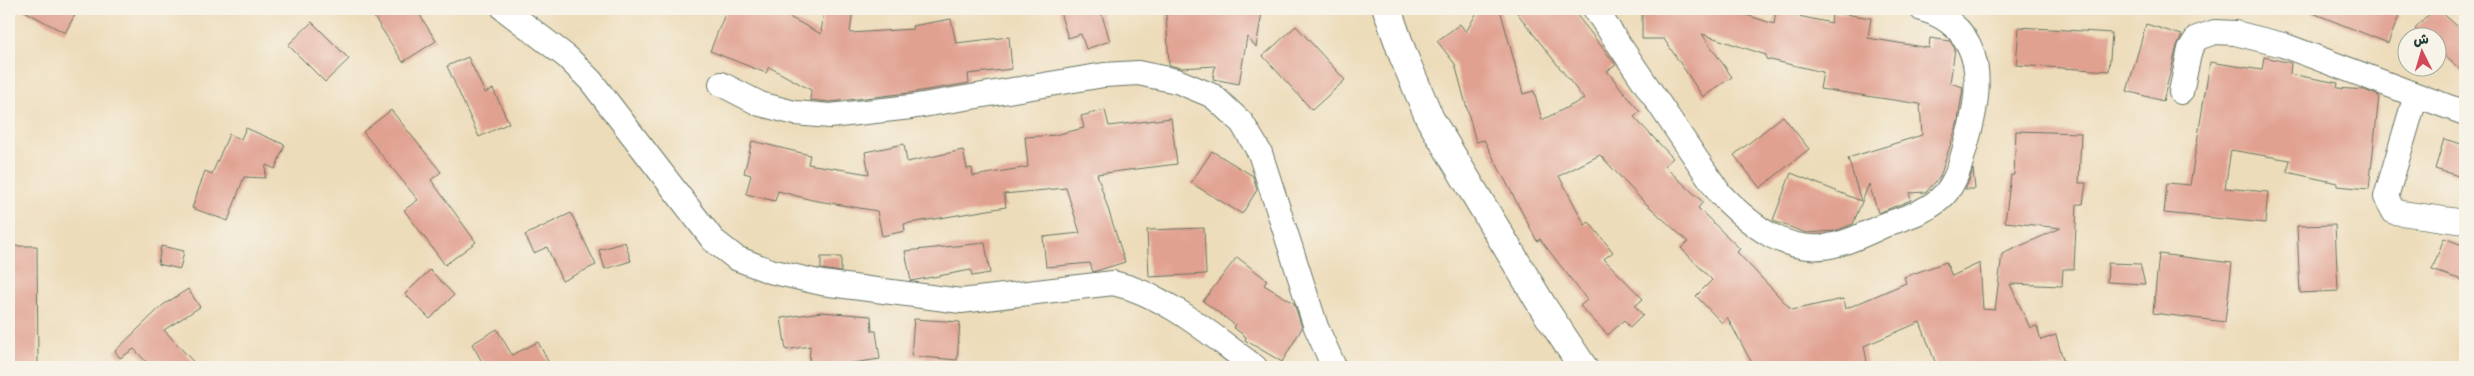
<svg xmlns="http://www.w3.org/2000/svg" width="2474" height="376" font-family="'Shantell Sans','Playpen Sans Arabic',sans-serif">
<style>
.building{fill:#e1a191}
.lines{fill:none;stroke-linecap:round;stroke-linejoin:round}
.minor-casing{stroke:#677563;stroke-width:26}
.major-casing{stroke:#677563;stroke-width:30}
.minor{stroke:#fff;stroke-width:24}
.major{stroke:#fff;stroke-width:28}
</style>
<rect width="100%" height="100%" fill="#f7f3e8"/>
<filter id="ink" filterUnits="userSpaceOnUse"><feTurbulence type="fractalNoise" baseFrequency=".02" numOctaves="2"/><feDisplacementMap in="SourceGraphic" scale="10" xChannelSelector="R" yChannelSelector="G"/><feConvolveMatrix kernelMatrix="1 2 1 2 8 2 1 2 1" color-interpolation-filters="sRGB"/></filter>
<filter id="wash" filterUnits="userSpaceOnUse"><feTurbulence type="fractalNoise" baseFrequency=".0096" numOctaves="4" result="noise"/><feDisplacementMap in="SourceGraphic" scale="20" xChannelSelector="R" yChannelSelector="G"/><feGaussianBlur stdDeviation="1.12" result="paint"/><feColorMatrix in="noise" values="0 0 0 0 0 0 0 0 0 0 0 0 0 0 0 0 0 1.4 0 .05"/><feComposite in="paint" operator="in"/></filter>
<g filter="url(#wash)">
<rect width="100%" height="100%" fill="#eddcba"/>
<g id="blocks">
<path class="building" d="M21 9H78L65 33Z
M369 9H416L436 41 403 62Z
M727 9H758L778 17 780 12 821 34 824 9H853L850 33 913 29 912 26 951 19 956 43 1009 37 1012 69 968 74 969 83 909 93 830 102 810 100 811 90 769 67 766 73 710 51Z
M1059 9H1100L1110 41 1086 49 1081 34 1068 38Z
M1214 9H1241L1262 13 1256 47 1247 37 1239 84 1213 79 1215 66 1181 68 1169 65 1166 14 1214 12Z
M1479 9H1500L1523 94 1534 91 1542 120 1584 99 1514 9H1572L1616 65 1607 71 1640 112 1634 117 1673 158 1664 166 1703 202 1698 208 1740 249 1737 252 1792 310 1843 299 1845 309 1906 283 1904 277 1946 262 1952 276 1980 263 1983 309 1995 310 2002 254 2061 228 2005 222 2011 175H2014L2016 131 2081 133 2079 183H2086L2083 204H2077L2074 269H2063L2062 286 2010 284 2030 328 2037 326 2041 340 2056 335 2065 367H1937L1920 322 1864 346 1868 367H1754L1727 317 1722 323 1696 296 1712 280 1681 248 1688 242 1641 199 1600 155 1559 176 1585 225 1589 222 1613 252 1604 259 1643 299 1635 306 1643 315 1630 328 1624 320 1608 335 1580 306 1587 300 1540 239 1537 241 1484 140 1476 142 1455 64 1437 41 1460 24 1466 32Z
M1642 9H1728L1774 24 1776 11 1831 23 1832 12 1871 18 1868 38 1929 48 1930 38 1950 41 1955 49 1950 83 1963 87 1958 121 1940 177 1926 192 1909 193 1911 200 1878 213 1869 184 1853 224 1835 231 1806 233 1776 222 1773 220 1791 173 1861 201 1848 158 1922 135 1920 104 1820 89 1823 72 1766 59V55L1702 34 1732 77 1703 97 1664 39H1642Z
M2303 9H2379L2399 16 2388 43Z
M2434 9H2438L2465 33V74L2436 48V38H2425L2415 29Z
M312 22 349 59 325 82 288 45Z
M2146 24 2182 35 2177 46 2163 101 2127 91Z
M1296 26 1345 80 1312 110 1263 56Z
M2019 27 2112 33 2109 71 2016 65Z
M468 57 485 93 493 89 509 123 479 137 447 66Z
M2264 57 2291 63 2290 74 2338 83 2337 88 2365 90 2379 96 2369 189 2337 186V183L2287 172 2290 160 2231 150 2225 188 2268 192 2265 223 2164 213 2167 183 2190 185 2210 62 2262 70Z
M391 110 441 172 431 180 476 242 445 265 404 210 418 200 363 132Z
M1105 110 1109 126 1171 118 1177 164 1097 174 1125 262 1093 272 1090 263 1046 267 1043 237 1080 233 1066 188 1004 194 1006 207 904 224 905 231 882 236 877 211 812 200 778 191 775 201 746 194 751 175 744 173 752 141 810 155 808 164 869 174 865 152 904 144 907 162 963 150 967 169 972 168 973 176 1028 167 1025 137 1055 135 1084 128 1081 116Z
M1783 116 1809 149 1760 188 1734 155Z
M246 128 285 145 275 169 266 165 265 178 244 177 228 221 192 208 205 171 212 174 229 134 241 139Z
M2444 139 2465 145V178L2435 169Z
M1212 151 1253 176 1257 190 1242 214 1191 183Z
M1973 169 1975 189H1965L1968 183Z
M571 213 596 265 562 281 547 247 534 253 525 235Z
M2335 225 2338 291 2300 293 2297 226Z
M1204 228 1206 274 1149 277 1147 230Z
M2444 238 2465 246V281L2432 270Z
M625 242 631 261 605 269 599 250Z
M985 243 990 273 972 276 971 270 911 281 905 251Z
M9 246H37L38 367H9Z
M161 246 184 251 180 269 158 264Z
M2159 254 2232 263 2225 322 2153 313Z
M821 257H841V272L821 269Z
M1237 257 1267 280 1264 285 1294 303 1302 328 1282 362 1245 340 1246 337 1233 327 1235 325 1203 301Z
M2108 263 2140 264 2145 284 2107 282Z
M430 270 454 295 430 319 405 294Z
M188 289 200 307 164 330 198 367H151L134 349 120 358 115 351 163 305Z
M821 312 871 316 872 331H876L880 359 846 364V367H809L810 346 786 350 781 318Z
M914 319 960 322 957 360 911 356Z
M497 329 512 355 538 342 551 367H485L472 344Z"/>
</g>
</g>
<g filter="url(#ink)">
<use href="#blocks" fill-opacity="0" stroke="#677563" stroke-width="1"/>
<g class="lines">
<defs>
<path id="minor" d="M504 9 567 57 591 81 713 240 736 258 770 271 822 283 961 301 1113 283C1167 295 1211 335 1255 367
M1595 9 1720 194C1751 226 1790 258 1838 244 1854 240 1871 231 1887 224 1906 217 1929 211 1944 195 1957 181 1961 162 1966 144 1982 91 1989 29 1922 9
M721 84 760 104 795 113 830 116 911 107 1104 75 1138 73 1177 81 1213 96 1242 123 1260 153 1316 327 1334 367
M2181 92 2190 49 2197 38 2215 32 2235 33 2283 45 2416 95 2386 197 2394 212 2465 222
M2416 95 2465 113"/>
<path id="major" d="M1387 9 1403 55 1430 119 1543 307 1583 367"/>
</defs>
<use href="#minor" class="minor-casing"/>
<use href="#major" class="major-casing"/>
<use href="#minor" class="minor"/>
<use href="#major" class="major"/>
</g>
</g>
<rect width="2474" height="376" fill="none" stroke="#f7f3e8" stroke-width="30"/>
<g transform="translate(2422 52) rotate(355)"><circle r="24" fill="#f7f3e8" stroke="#a1aaa0"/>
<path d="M0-4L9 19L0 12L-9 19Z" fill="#d1495b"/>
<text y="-8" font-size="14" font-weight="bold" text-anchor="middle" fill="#1f3d34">ش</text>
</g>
</svg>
